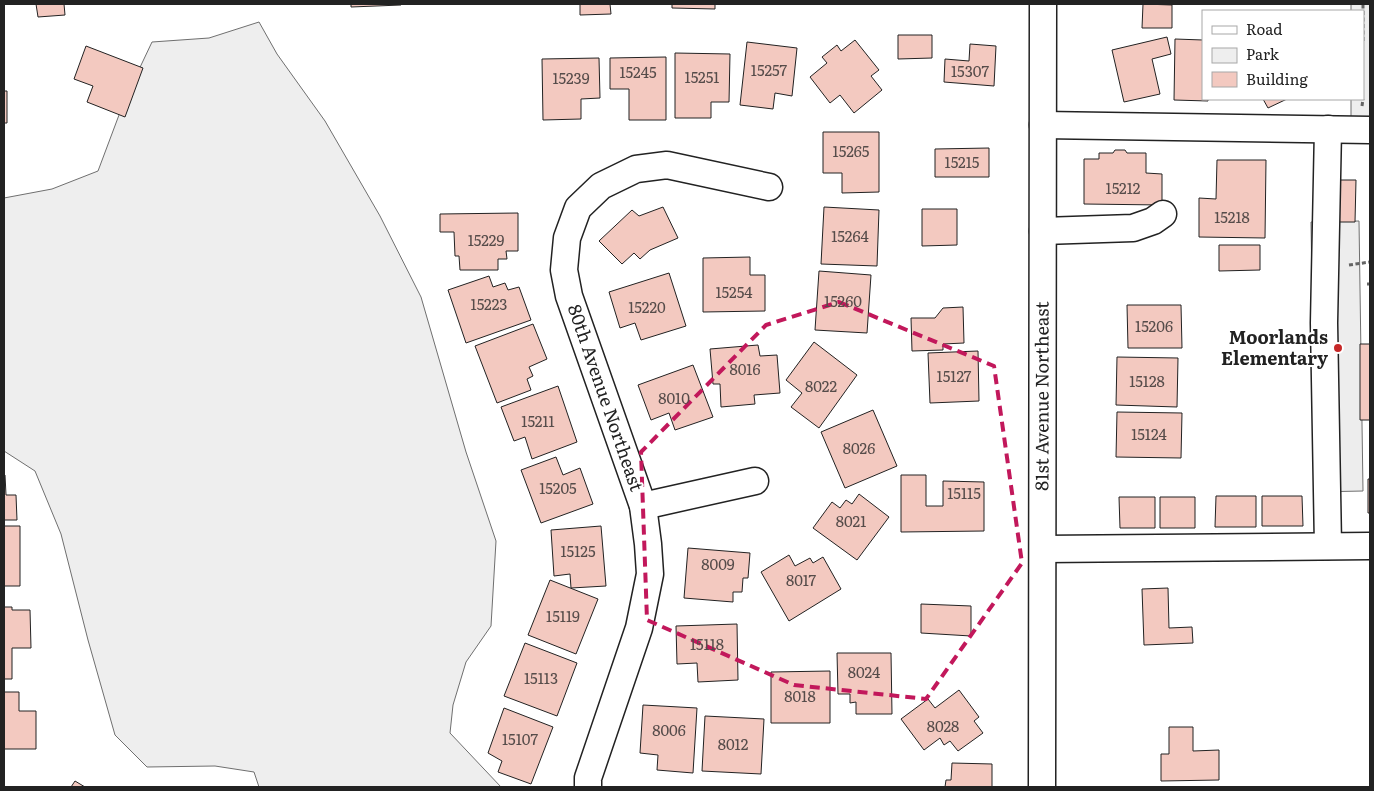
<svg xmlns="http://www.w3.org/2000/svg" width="1374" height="791" font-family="Literata,serif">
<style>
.green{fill:#eee;stroke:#6f6f6f}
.parking{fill:#ededed;stroke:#6f6f6f}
.building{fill:#f3c9c0;stroke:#222}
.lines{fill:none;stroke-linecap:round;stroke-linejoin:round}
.minor-casing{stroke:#222;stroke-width:29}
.path{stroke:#646464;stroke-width:3;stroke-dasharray:4 2.5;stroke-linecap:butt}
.minor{stroke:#fff;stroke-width:26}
.marked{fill:none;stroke:#c2185b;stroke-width:4;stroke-dasharray:10 6;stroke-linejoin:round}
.poi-dot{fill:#c62828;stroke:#fff;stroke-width:2}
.labels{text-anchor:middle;stroke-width:4;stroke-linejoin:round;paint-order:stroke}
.number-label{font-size:15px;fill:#564c4a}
.poi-label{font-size:18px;font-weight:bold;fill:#222;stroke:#fff;text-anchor:end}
.street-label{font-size:18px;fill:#222;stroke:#fff}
</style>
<rect width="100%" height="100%" fill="#fff"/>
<path class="green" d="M1351 4H1370V137L1351 122V99H1363V11H1351Z
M259 22 277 54 325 121 380 216 421 297 466 452 496 541 491 626 466 662 453 705 450 733 501 787H259L254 772 215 766 147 767 115 735 88 640 61 534 35 471 4 451V198L52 189 98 171 125 99 152 42 209 38Z"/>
<path class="parking" d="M1359 221 1363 491 1315 492 1311 222Z"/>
<path class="building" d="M36 4H64L65 15 38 17Z
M351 4H401V5L351 7Z
M580 4H610L611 14 580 15Z
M672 4H715V9L672 8Z
M1143 4 1172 5V28H1142Z
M898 35H932V58L898 59Z
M1167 37 1171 54 1152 59 1160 94 1124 102 1112 50Z
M1175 39 1203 40V99H1208V101L1174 100Z
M855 40 879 70 871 76 882 90 854 113 840 95 830 103 810 77 827 63 822 57 837 45 841 51Z
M747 42 797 48 792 96 775 93 773 109 740 105Z
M970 44 996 46 994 86 944 82 945 59 969 61Z
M86 46 143 68 125 117 87 102 93 86 74 79Z
M675 53 730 54 729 102H711V118H675Z
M666 57V120H629V89H610V58Z
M599 58 600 98 581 99V119L543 120 542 59Z
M4 91H7V123H4Z
M1263 99H1287L1268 108Z
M823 132H879V192L842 193V173H823Z
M989 148V177H935V149Z
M1115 150H1125L1127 153H1146V173L1162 174V205L1084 204V159H1099V153H1113Z
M1217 160H1266L1265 238 1199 237V198L1216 199Z
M1337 180H1356L1355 222H1336Z
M663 207 678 238 650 250 640 259 634 253 622 264 599 241 632 210 639 216Z
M824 207 879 210 877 266 821 264Z
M922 209H957V245L922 246Z
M518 213V251H506L507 259H498V270H460L459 256H455L454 232H440V214Z
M1219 245H1260V270L1219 271Z
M750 257V275H765V311L703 312V258Z
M819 271 871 275 867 333 815 330Z
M669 273 686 326 641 340 635 323 620 328 609 292Z
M489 276 493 287 505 283 508 290 519 287 531 320 466 343 448 290Z
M1127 305H1181L1182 348H1128Z
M963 307 964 343 943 344V350L912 351 911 318H935L943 308Z
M533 324 547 359 529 367 533 376 527 379 531 390 497 403 475 346Z
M814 342 857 375 819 428 791 407 802 393 786 380Z
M1360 344H1370V420H1360Z
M758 345 760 356 777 355 780 393 754 395 755 404 721 407 720 384H713L710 349Z
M978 351 979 401 930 403 928 353Z
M1117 357 1178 358 1177 407 1116 405Z
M693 365 713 417 675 430 669 413 651 420 638 385Z
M558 386 577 442 532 459 525 437 514 441 501 407Z
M873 410 897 466 845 488 821 432Z
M1117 412 1182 413 1181 458 1116 457Z
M556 457 563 475 580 468 593 504 541 523 521 470Z
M4 475H5L6 495H16L17 520H4Z
M901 475H926V506H943V481L984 482V531L901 532Z
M1368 479H1370V513H1368Z
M859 494 889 517 857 560 813 528 832 502 840 508 846 500 852 504Z
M1216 496H1256V527H1215Z
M1262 496H1302L1303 526H1262Z
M1119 497H1155V528H1120Z
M1160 497H1195V528H1160Z
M4 526H20V586H4Z
M601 526 606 586 571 588 570 574 554 576 551 530Z
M688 548 750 553 748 578H743L742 592H733V602L684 598Z
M789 555 795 566 810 558 813 563 823 557 841 589 789 621 761 572Z
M550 580 598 599 576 654 528 635Z
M1168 588 1169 628 1192 627 1193 643 1144 645 1142 589Z
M921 604 971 606V636L921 633Z
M4 607H12V610H30L31 648H12V679H4Z
M737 624 738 680 698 682 697 663 677 664 676 626Z
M525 643 577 663 557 716 504 696Z
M837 653H891L892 714H856V702L850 703V694H838Z
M830 671V723H771V672Z
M959 690 979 717 974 721 983 733 958 751 950 741 944 745 940 738 924 750 901 719 928 699 935 708Z
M4 692H19V711H36V749H4Z
M643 705 697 708 693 773 657 770 658 755 640 753Z
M504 708 553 727 531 784 498 772 502 761 488 753Z
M705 716 764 719 761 774 702 771Z
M1169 727H1193V751L1219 750V780L1161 781V754H1169Z
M952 763 992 764V787H945L946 780H951Z
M75 781 85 787H71Z"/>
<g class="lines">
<defs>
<g id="minor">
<path d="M1043 125 1370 130"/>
<path d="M1328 129 1324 323 1328 546"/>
<path d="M1043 231 1133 228 1153 221 1163 214"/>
<path d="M643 506 755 481"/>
<path d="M1043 549 1370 546"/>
<path d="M588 787V778L639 628 650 574 648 544 643 506 569 296 564 270 567 238 578 208 601 186 636 169 667 165 769 187"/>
<path id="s1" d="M1042 787 1043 4"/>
</g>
</defs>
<use href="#minor" class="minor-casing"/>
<path class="path" d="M1363 41V4
M1362 106 1363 99
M1349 265 1370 262
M1367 284H1370"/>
<use href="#minor" class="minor"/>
</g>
<path class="marked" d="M839 302 994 366 1022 563 926 699 794 685 647 620 641 452 766 325Z"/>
<circle class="poi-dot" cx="1338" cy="348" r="5"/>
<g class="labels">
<g class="number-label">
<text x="769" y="76">15257</text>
<text x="970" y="77">15307</text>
<text x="638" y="78">15245</text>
<text x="702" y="83">15251</text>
<text x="571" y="84">15239</text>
<text x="851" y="157">15265</text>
<text x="962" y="168">15215</text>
<text x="1123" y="194">15212</text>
<text x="1232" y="223">15218</text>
<text x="850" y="242">15264</text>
<text x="486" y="246">15229</text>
<text x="734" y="298">15254</text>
<text x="843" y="307">15260</text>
<text x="489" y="310">15223</text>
<text x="647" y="313">15220</text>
<text x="1154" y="332">15206</text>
<text x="745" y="375">8016</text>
<text x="954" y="382">15127</text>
<text x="1147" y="387">15128</text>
<text x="821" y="392">8022</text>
<text x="674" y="404">8010</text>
<text x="538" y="427">15211</text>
<text x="1149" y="440">15124</text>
<text x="859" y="454">8026</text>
<text x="558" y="494">15205</text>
<text x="964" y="499">15115</text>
<text x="851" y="527">8021</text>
<text x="578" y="557">15125</text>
<text x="718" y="570">8009</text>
<text x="801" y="586">8017</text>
<text x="563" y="622">15119</text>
<text x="707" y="650">15118</text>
<text x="864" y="678">8024</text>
<text x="541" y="684">15113</text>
<text x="800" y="702">8018</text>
<text x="943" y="732">8028</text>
<text x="669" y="736">8006</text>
<text x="520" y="745">15107</text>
<text x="733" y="750">8012</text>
</g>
<g class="poi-label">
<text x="1328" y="344">Moorlands<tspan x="1328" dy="21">Elementary</tspan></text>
</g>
<g class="street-label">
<text dy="6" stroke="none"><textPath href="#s1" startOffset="391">81st Avenue Northeast</textPath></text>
<text transform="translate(605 398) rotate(71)" y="6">80th Avenue Northeast</text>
</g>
</g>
<rect width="1374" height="791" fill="none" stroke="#222222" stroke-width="10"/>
<rect x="1202" y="10" width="162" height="90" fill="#ffffff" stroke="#a7a7a7"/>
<rect x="1212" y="26" width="25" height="8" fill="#ffffff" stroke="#a7a7a7"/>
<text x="1246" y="35" font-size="15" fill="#222222">Road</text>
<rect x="1212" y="48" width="25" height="15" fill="#eeeeee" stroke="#a7a7a7"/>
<text x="1246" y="60" font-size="15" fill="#222222">Park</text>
<rect x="1212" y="72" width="25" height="15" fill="#f3c9c0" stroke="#a7a7a7"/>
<text x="1246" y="85" font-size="15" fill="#222222">Building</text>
</svg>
